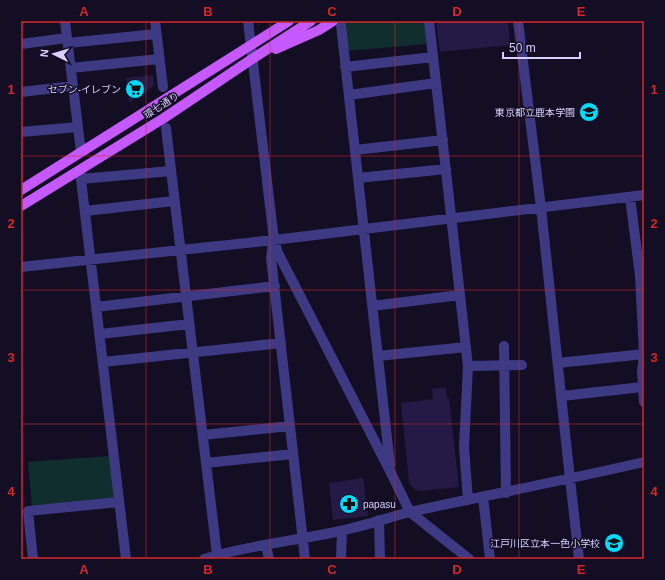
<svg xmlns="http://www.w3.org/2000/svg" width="665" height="580" font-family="Helvetica,'Noto Sans JP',sans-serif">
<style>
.green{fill:#112e2e}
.building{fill:#241a45}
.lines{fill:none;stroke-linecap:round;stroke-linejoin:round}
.minor{stroke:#3e3983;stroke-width:10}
.major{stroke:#c658ff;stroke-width:10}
.grid{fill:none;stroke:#d62828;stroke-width:1;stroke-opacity:0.55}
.labels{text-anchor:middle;stroke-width:3;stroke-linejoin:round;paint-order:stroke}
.poi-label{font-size:10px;fill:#d8d1ff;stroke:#130e24;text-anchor:end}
.street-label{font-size:10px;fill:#d8d1ff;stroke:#130e24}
.neatline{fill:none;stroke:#d62828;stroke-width:1.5}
.grid-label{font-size:13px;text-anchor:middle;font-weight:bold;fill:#d62828}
</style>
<rect width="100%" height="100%" fill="#130e24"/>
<path class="green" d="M344 21H425L427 44 347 51Z
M110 456 114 499 32 507 28 462Z"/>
<path class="building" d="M436 21H508L510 45 440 52Z
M153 75 154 86 129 103 126 78Z
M446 387 447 398H449L459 487 420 491 416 490 411 486 409 482 401 403 433 399 432 389Z
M363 478 368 516 333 520 329 483Z"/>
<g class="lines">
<path class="minor" d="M65 21 81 152
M155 21 163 87
M248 21 274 240 278 253 390 471 410 512 469 559
M429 21 468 366 464 447 468 500
M518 21 541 208 570 479 579 559
M341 25 390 465
M68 43 156 34
M21 44 67 38
M345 67 433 57
M71 68 159 59
M21 92 73 86
M349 95 436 83
M166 128 217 555
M21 132 78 127
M355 150 443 140
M80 171 126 559
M358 178 446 169
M81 179 171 171
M630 197 640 276 644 354 642 371 644 402
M85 211 174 201
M273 242 271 258 305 559
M21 267 274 240 644 195
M372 306 460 295
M96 307 275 286
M100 334 189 324
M504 346 506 493
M378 356 466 347
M103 362 281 343
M558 363 644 354
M468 366 522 365
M562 396 642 387
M203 435 290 426
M206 463 293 454
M483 497 490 559
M379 520 380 559
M266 545 269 559
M33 559 28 511 119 502
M204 559C248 545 295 541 340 531 364 526 387 518 410 512 488 495 566 480 644 462
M341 559 342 531"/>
<path class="major" d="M276 49 319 30 333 21
M21 190 289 21
M21 206 164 118 252 59 311 21"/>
</g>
<path class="grid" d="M146 21V559M270 21V559M395 21V559M519 21V559M21 156H644M21 290H644M21 424H644"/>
<defs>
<symbol id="supermarket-disc" viewBox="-11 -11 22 22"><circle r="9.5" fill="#00dbfc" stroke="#130e24"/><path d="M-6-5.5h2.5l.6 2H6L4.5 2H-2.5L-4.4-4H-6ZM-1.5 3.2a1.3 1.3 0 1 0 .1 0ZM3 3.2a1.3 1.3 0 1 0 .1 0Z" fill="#111"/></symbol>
<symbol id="school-disc" viewBox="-11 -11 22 22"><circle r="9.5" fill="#00dbfc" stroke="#130e24"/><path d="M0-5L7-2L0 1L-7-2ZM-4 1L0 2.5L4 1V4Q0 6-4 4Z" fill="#111"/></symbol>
<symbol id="pharmacy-disc" viewBox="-11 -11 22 22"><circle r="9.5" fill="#00dbfc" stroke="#130e24"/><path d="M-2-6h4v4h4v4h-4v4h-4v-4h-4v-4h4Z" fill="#111"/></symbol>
</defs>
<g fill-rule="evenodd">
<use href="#supermarket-disc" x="124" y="78" width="22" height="22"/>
<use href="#school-disc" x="578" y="101" width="22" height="22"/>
<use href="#pharmacy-disc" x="338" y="493" width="22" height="22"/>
<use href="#school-disc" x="603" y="532" width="22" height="22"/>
</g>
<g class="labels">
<g class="poi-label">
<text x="121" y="93">セブン-イレブン</text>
<text x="575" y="116">東京都立鹿本学園</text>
<text x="363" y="508" text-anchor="start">papasu</text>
<text x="600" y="547">江戸川区立本一色小学校</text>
</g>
<g class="street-label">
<text transform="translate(161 105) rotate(-33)" y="4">環七通り</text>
</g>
</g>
<rect width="665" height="580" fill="none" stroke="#130e24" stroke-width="44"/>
<g transform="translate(54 54) rotate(275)" stroke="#130e24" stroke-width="3" paint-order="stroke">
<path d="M0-3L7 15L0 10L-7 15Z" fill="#d8d1ff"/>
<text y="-6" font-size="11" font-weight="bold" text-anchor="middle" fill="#d8d1ff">N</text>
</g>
<path d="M503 52v6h77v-6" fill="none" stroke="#d8d1ff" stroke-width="2"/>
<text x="509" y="52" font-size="12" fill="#d8d1ff" stroke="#130e24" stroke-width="3" paint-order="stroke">50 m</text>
<rect x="22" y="22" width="621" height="536" class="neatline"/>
<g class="grid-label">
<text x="84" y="16">A</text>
<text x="208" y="16">B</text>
<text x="332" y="16">C</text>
<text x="457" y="16">D</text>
<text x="581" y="16">E</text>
<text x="11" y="94">1</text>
<text x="654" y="94">1</text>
<text x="11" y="228">2</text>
<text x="654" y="228">2</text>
<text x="11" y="362">3</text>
<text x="654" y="362">3</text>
<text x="11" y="496">4</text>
<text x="654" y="496">4</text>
<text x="84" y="574">A</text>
<text x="208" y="574">B</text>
<text x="332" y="574">C</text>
<text x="457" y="574">D</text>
<text x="581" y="574">E</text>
</g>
</svg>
